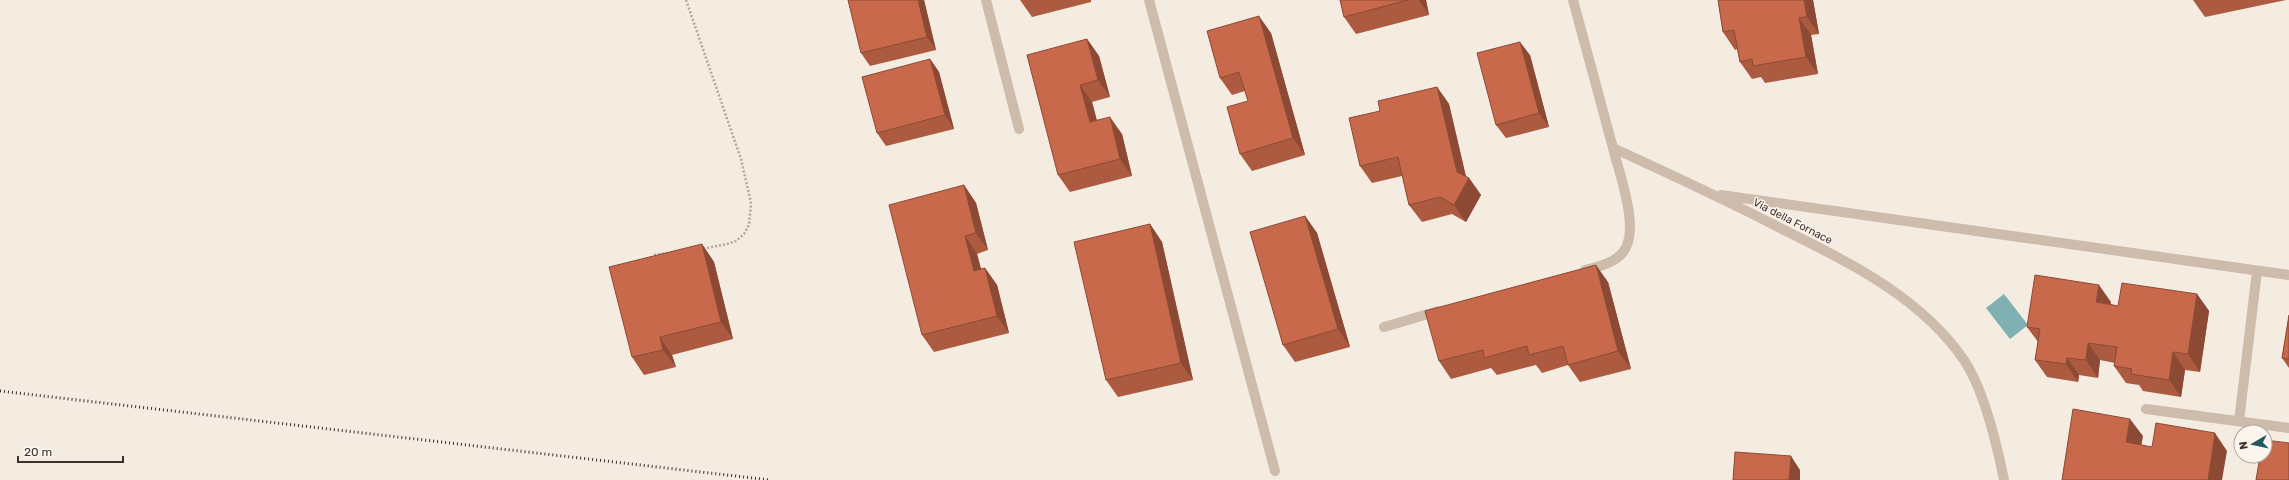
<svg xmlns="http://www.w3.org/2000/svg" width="2289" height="480" font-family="Rubik,sans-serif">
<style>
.water{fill:#7fb0b2}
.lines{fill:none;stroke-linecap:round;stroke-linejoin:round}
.path{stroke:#b9a596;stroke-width:2.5;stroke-dasharray:2 2;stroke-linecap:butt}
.street{stroke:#cdbbac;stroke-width:10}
.rail{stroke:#3b302b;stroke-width:3;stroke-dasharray:1 3;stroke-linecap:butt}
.wall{fill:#ac5a40}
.shaded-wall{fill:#8c4a34}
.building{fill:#c8694b;stroke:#8c4a34}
.labels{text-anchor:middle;stroke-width:3;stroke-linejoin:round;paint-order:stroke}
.street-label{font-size:11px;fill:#3b302b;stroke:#fbf5ee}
</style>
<rect width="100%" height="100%" fill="#f4ebe1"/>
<path class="water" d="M2004 294 2028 325 2010 339 1986 308Z"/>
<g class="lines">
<path class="path" d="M686 0 741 159 751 203 749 225 744 234 736 241 727 244 702 249
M654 255 667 253"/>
<path class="street" d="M986 0 1019 129
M1149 0 1275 471
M1573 0 1613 148C1670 174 1726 200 1782 229 1848 262 1920 296 1964 360 1984 390 1997 445 2004 480
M1721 195 2289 275
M1585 270C1597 267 1615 263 1623 252 1641 231 1619 173 1613 148
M1384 327 1438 311
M2146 409 2289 428
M2239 421 2257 271"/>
<path class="rail" d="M0 391 770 480"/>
</g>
<path class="wall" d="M848 0H924L936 50 870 66 861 53Z
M1020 0H1091V2L1032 17Z
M1340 0H1426L1429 15 1356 34 1344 17Z
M1718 0H1813L1819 34 1811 35 1818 74 1765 83 1761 77 1752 79 1740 62 1737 49 1735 50 1723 32Z
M2193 0H2286L2205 17Z
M1271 33 1305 155 1252 171 1240 154 1248 101 1245 91 1232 95 1220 78Z
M1087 39 1099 56 1110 97 1092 102 1097 121 1122 134 1132 176 1070 192 1058 175Z
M1530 55 1549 127 1506 138 1496 125Z
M930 59 939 72 954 129 886 146 877 133Z
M1437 87 1449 104 1466 177 1469 178 1481 195 1466 222 1452 214 1422 222 1409 205 1402 176 1372 183 1360 166 1380 111Z
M964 185 976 203 988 250 977 254 981 269 985 268 997 285 1009 333 934 352 922 335Z
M1305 216 1317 233 1350 347 1295 362 1283 345Z
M1150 224 1162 242 1193 380 1118 397 1106 380Z
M702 244 714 262 733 339 672 355 676 367 644 375 632 357Z
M1608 282 1631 369 1580 382 1568 365 1542 373 1536 365 1497 375 1491 368 1451 379 1439 361Z
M2197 294 2209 311 2200 372 2185 370 2181 397 2143 391 2139 385 2126 383 2114 366 2115 363 2100 360 2098 378 2079 375 2078 382 2047 377 2035 360 2038 342 2027 327 2111 302 2110 304 2118 306Z
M2289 315V368L2282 358Z"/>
<path class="shaded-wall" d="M918 0H924L936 50 927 37Z
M1419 0H1426L1429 15Z
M1804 0H1813L1819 34 1807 17Z
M1259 16 1271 33 1305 155 1293 138Z
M1799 18 1811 35 1818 74 1806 57Z
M1087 39 1099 56 1110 97 1098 80Z
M1520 42 1530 55 1549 127 1539 113Z
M930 59 939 72 954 129 945 115Z
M1080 85 1092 102 1102 140 1090 122Z
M1437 87 1449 104 1467 181 1469 178 1481 195 1466 222 1454 205 1457 172Z
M1110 117 1122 134 1132 176 1120 159Z
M964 185 976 203 988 250 976 233Z
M1305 216 1317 233 1350 347 1338 329Z
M1150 224 1162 242 1193 380 1181 363Z
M965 236 977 254 986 288 974 271Z
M702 244 714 262 733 339 721 322Z
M1596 265 1608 282 1631 369 1618 351Z
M985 268 997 285 1009 333 997 316Z
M2099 285 2111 302 2108 319 2096 302Z
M2197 294 2209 311 2200 372 2188 354Z
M660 337 672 355 676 367 663 350Z
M2088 343 2100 360 2098 378 2086 360Z
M2173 352 2185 370 2181 397 2169 380Z
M2067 358 2079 375 2078 382 2066 364Z
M2130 419 2143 436 2139 459 2126 442Z
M2215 433 2227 451 2222 480H2208Z
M1791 456 1800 470V480H1789Z"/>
<path class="building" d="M848 0H918L927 37 861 53Z
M1340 0H1408L1344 17Z
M1718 0H1804L1807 17 1799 18 1806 57 1753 66 1752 59 1740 62 1734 30 1723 32Z
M1259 16 1293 138 1240 154 1227 107 1248 101 1239 72 1220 78 1207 31Z
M1087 39 1098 80 1080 85 1090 122 1110 117 1120 159 1058 175 1027 55Z
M1520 42 1539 113 1496 125 1477 53Z
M930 59 945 115 877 133 862 77Z
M1437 87 1457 172 1469 178 1454 205 1440 197 1409 205 1398 157 1360 166 1349 118 1380 111 1378 101Z
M964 185 976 233 965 236 974 271 985 268 997 316 922 335 889 205Z
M1305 216 1338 329 1283 345 1250 232Z
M1150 224 1181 363 1106 380 1074 242Z
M702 244 721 322 660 337 663 350 632 357 609 267Z
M1596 265 1618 351 1568 365 1563 346 1529 355 1527 346 1484 358 1483 350 1439 361 1425 311Z
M2035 275 2099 285 2096 302 2118 306 2122 283 2197 294 2188 354 2173 352 2169 380 2131 374 2132 369 2114 366 2117 347 2088 343 2086 360 2067 358 2066 364 2035 360 2040 329 2027 327Z
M2289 315V359L2282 358Z
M2073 409 2130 419 2126 442 2152 447 2156 423 2215 433 2208 480H2062Z
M2265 440 2289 443V480H2256L2260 456H2265Z
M1735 452 1791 456 1789 480H1733Z"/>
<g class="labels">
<g class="street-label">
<text transform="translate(1793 221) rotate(27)" y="4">Via della Fornace</text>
</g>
</g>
<g transform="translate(2253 444) rotate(261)"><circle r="19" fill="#fbf5ee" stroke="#aea6a0"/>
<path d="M0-3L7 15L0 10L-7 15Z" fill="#1f5a5e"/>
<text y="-6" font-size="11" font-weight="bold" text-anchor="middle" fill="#3b302b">N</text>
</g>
<path d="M18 456v6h105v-6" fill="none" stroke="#3b302b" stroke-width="2"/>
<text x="24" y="456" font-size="12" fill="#3b302b" stroke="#fbf5ee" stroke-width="3" paint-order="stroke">20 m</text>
</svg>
